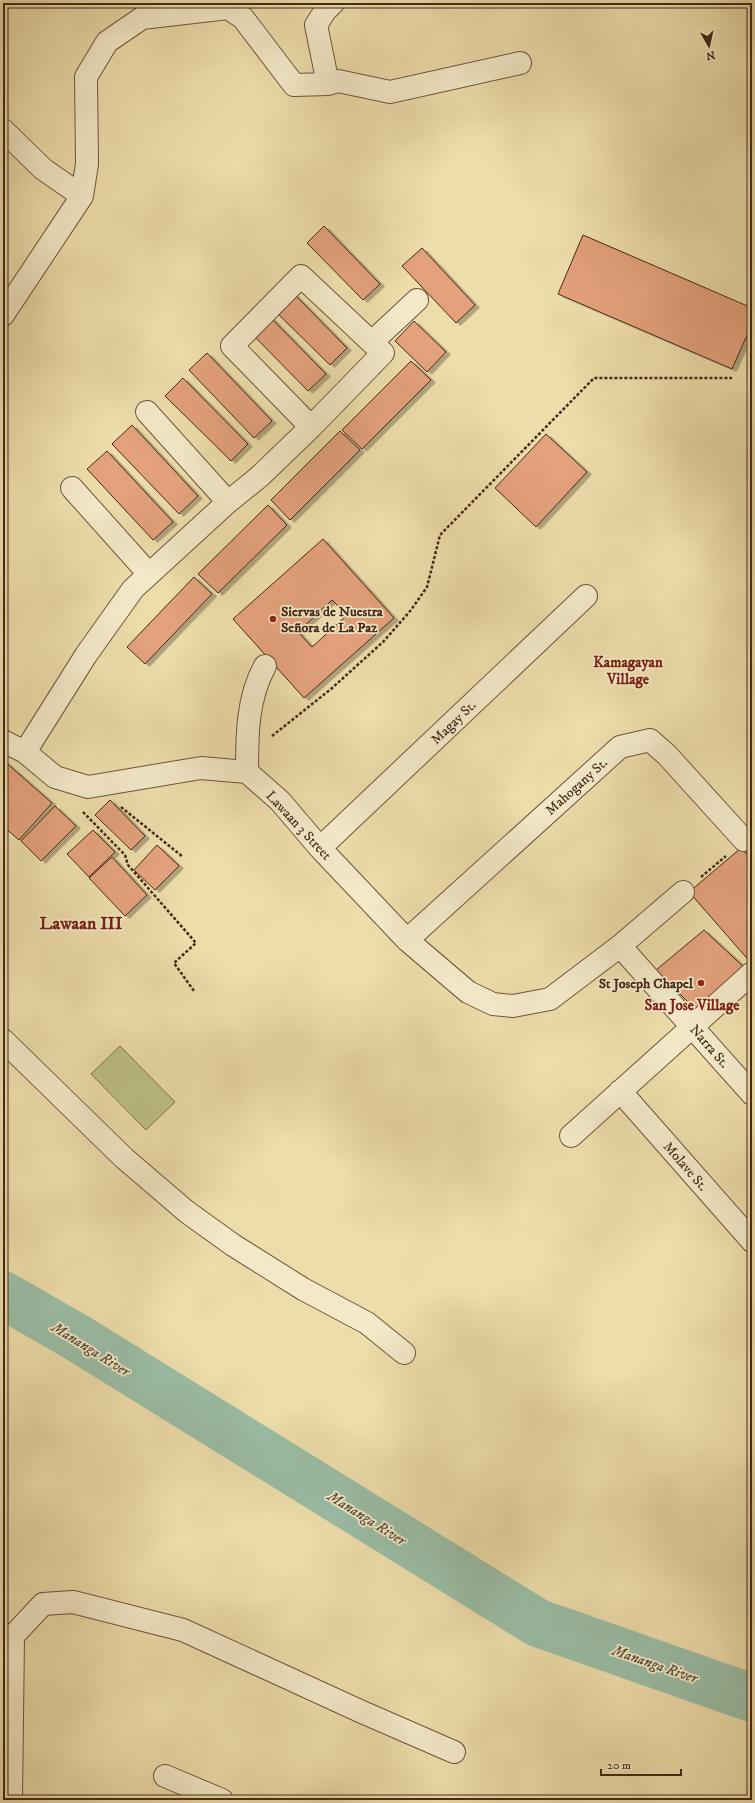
<svg xmlns="http://www.w3.org/2000/svg" width="755" height="1803" font-family="'IM FELL DW Pica',serif">
<style>
.green{fill:#bcc086;stroke:#80744f}
.lines{fill:none;stroke-linecap:round;stroke-linejoin:round}
.river{stroke:#9abda5;stroke-width:48}
.building{fill:#e3a17b;stroke:#442918;fill-rule:evenodd;filter:url(#shadow)}
.minor-casing{stroke:#6e563c;stroke-width:24}
.path{stroke:#442918;stroke-width:2.5;stroke-dasharray:3 2;stroke-linecap:butt}
.minor{stroke:#f3e9c8;stroke-width:22}
.poi-dot{fill:#8f2418;stroke:#f3e9c8;stroke-width:1.5}
.labels{text-anchor:middle;stroke-width:3.5;stroke-linejoin:round;paint-order:stroke}
.poi-label{font-size:14px;font-weight:bold;fill:#442918;stroke:#f3e9c8;text-anchor:start}
.street-label{font-size:14px;fill:#442918;stroke:#f3e9c8}
.neighbourhood-label{font-size:15px;font-weight:bold;fill:#7a1f14;stroke:#f3e9c8}
.water-label{font-size:15px;font-style:italic;fill:#5a4e3b;stroke:#f3e9c8}
.district-label{font-size:18px;font-weight:bold;fill:#7a1f14;stroke:#f3e9c8}
</style>
<defs>
<filter id="shadow"><feDropShadow dx="4.5" dy="2.5" stdDeviation="0" flood-color="#0004"/></filter>
</defs>
<rect width="100%" height="100%" fill="#edddaa"/>
<filter id="stains"><feTurbulence type="fractalNoise" baseFrequency=".005" numOctaves="4"/><feColorMatrix values="0 0 0 0 .2 0 0 0 0 .09 0 0 0 0 .02 0 0 0 .5 -.17"/></filter>
<radialGradient id="worn" r=".72"><stop offset=".6" stop-color="#630" stop-opacity="0"/><stop offset="1" stop-color="#630" stop-opacity=".3"/></radialGradient>
<path class="green" d="M120 1046 175 1102 146 1130 91 1074Z"/>
<g class="lines">
<path class="river" d="M3 1295 76 1337 538 1623 752 1698"/>
</g>
<path class="building" d="M324 226 380 284 363 300 307 243Z
M583 235 752 308V324L732 369 558 294Z
M422 248 475 305 456 323 402 266Z
M293 293 347 348 330 365 275 311Z
M270 317 326 374 308 391 252 334Z
M414 321 446 352 427 372 395 341Z
M207 353 272 421 254 438 189 370Z
M411 361 431 380 362 449 342 430Z
M183 378 248 444 231 461 165 396Z
M132 425 198 496 179 514 112 444Z
M340 431 360 450 290 520 271 500Z
M546 434 587 472 536 527 495 488Z
M107 451 173 522 153 540 87 469Z
M268 505 287 525 218 593 198 574Z
M323 539 394 618 304 698 233 619ZM332 600 347 615 312 647 298 632Z
M194 577 212 594 145 664 127 647Z
M3 760 52 803 19 840 3 826Z
M110 800 145 836 131 850 95 815Z
M55 806 76 826 41 861 21 841Z
M93 830 115 852 89 877 67 854Z
M157 845 179 866 155 890 134 870Z
M741 848 752 860V964L689 892Z
M112 857 147 895 125 916 89 878Z
M704 930 747 970 699 1013 656 970Z"/>
<g class="lines">
<defs>
<path id="minor" d="M328 84 316 25 325 11 333 3
M3 130 43 169 82 196
M3 315 82 196 87 164 86 77 107 42 142 18 228 8 243 18 294 85 328 84 338 81 390 92 520 63
M372 342 417 300
M147 412 228 502
M72 488 149 574
M3 741 25 752 55 777 88 787 201 768 247 772 280 801 320 848 407 940 468 992 493 1004 513 1006 550 999 620 946 683 892
M25 752 86 655 133 589 228 502 259 477 311 427 383 353 301 276 232 346 311 427
M247 772C247 736 247 698 265 666
M320 848 586 596
M407 940 620 747 650 740 667 755 744 840
M620 946 752 1094
M3 1040 124 1158 187 1212 233 1245 303 1289 367 1323 404 1353
M620 1091 752 1241
M571 1136 752 973
M165 1776 222 1800
M11 1800 13 1636 43 1604 73 1602 183 1630 362 1712 454 1752"/>
</defs>
<use href="#minor" class="minor-casing"/>
<path class="path" d="M272 736 331 689 384 641 411 610 427 587 440 535 594 378H732
M121 807 183 857
M83 812 125 855 128 865 196 943 174 963 194 991
M701 877 726 856"/>
<use href="#minor" class="minor"/>
</g>
<g class="poi-dot">
<circle cx="273" cy="619" r="4"/>
<circle cx="701" cy="983" r="4"/>
</g>
<g class="labels">
<g class="poi-label">
<text x="281" y="616">Siervas de Nuestra<tspan x="281" dy="16">Señora de La Paz</tspan></text>
<text x="693" y="988" text-anchor="end">St Joseph Chapel</text>
</g>
<g class="street-label">
<text transform="translate(453 722) rotate(-44)" y="5">Magay St.</text>
<text transform="translate(576 786) rotate(-42)" y="5">Mahogany St.</text>
<text transform="translate(299 825) rotate(47)" y="5">Lawaan 3 Street</text>
<text transform="translate(710 1046) rotate(49)" y="5">Narra St.</text>
<text transform="translate(686 1166) rotate(49)" y="5">Molave St.</text>
</g>
<g class="neighbourhood-label">
<text x="628" y="667">Kamagayan<tspan x="628" dy="17">Village</tspan></text>
<text x="692" y="1010">San Jose Village</text>
</g>
<g class="water-label">
<text transform="translate(91 1349) rotate(32)" y="5">Mananga River</text>
<text transform="translate(367 1518) rotate(32)" y="5">Mananga River</text>
<text transform="translate(655 1664) rotate(19)" y="5">Mananga River</text>
</g>
<g class="district-label">
<text x="81" y="929">Lawaan III</text>
</g>
</g>
<rect width="755" height="1803" fill="none" stroke="#edddaa" stroke-width="16"/>
<rect x="4" y="4" width="747" height="1795" fill="none" stroke="#442918" stroke-width="2"/>
<rect x="8" y="8" width="739" height="1787" fill="none" stroke="#442918"/>
<g transform="translate(709 46) rotate(171)" stroke="#f3e9c8" stroke-width="3" paint-order="stroke">
<path d="M0-3L7 15L0 10L-7 15Z" fill="#442918"/>
<text y="-6" font-size="11" font-weight="bold" text-anchor="middle" fill="#442918">N</text>
</g>
<path d="M601 1769v6h80v-6" fill="none" stroke="#442918" stroke-width="2"/>
<text x="607" y="1769" font-size="12" fill="#442918" stroke="#f3e9c8" stroke-width="3" paint-order="stroke">20 m</text>
<rect width="100%" height="100%" filter="url(#stains)"/>
<rect width="100%" height="100%" fill="url(#worn)"/>
</svg>
